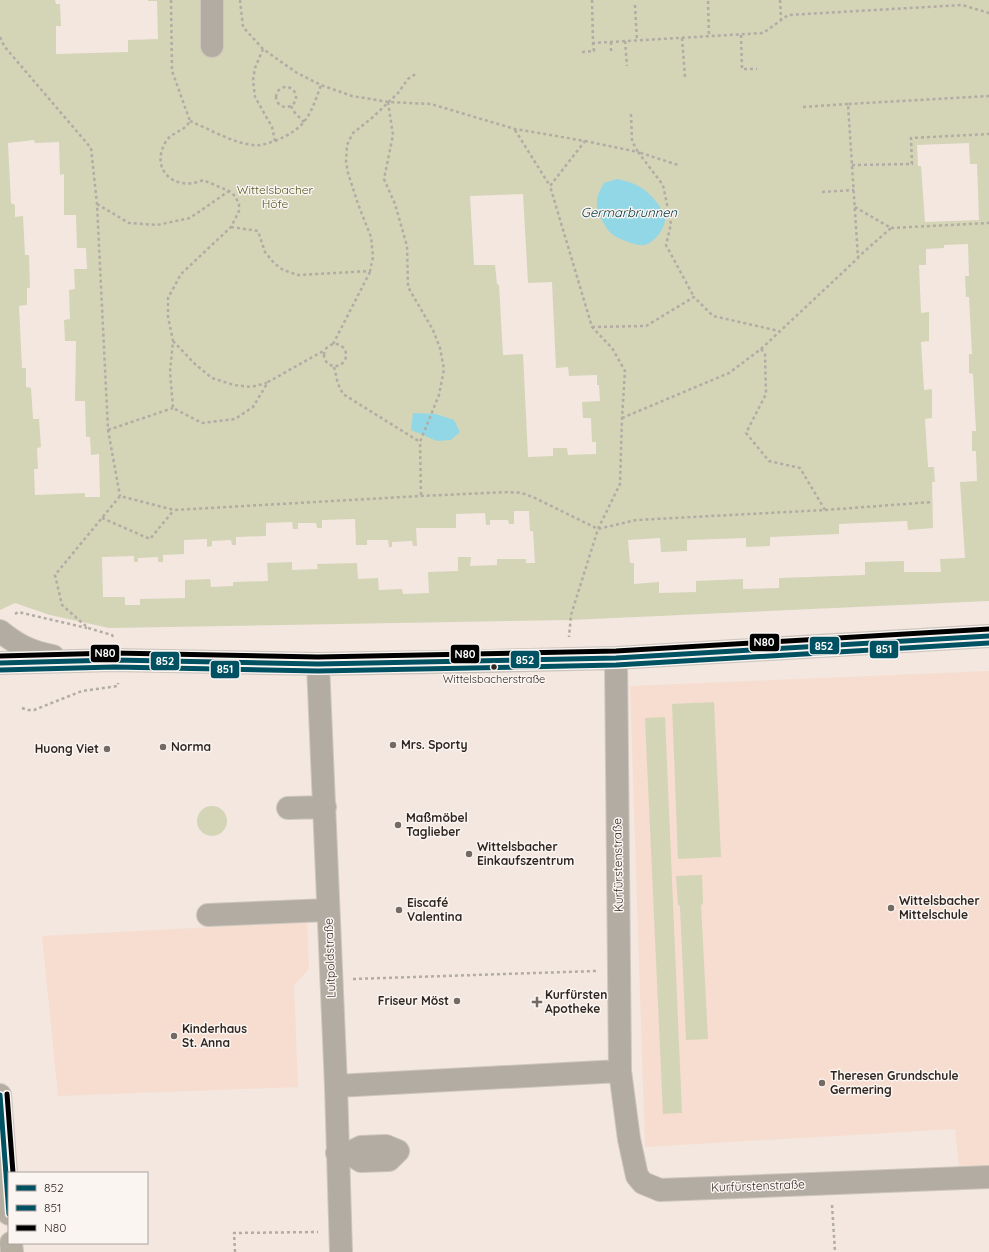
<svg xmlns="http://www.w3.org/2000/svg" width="989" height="1252" font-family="Quicksand,sans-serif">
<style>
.built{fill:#f6ddcf}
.green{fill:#d4d4b7;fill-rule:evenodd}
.water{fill:#92d7e6}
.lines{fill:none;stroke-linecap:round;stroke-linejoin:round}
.minor-casing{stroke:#cec5bf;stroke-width:24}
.major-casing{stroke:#cec5bf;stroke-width:24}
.path{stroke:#b2aca4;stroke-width:2.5;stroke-dasharray:3 3;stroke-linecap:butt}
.minor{stroke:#b2aca2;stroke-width:22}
.major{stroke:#b6aea1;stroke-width:22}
.bus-1-casing{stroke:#fbf5f2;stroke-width:8}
.bus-2-casing{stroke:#fbf5f2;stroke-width:8}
.bus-3-casing{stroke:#fbf5f2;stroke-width:8}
.bus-1{stroke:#005262;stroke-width:5}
.bus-2{stroke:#005262;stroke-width:5}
.bus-3{stroke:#000;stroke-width:5}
.bus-dot{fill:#302620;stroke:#fbf5f2;stroke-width:1.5}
.poi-dot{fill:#746a63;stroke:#fbf5f2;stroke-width:1.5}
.labels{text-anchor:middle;stroke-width:3;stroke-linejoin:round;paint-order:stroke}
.bus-label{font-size:11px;fill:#302620;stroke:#fbf5f2}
.park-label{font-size:12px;fill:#4f5820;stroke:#fbf5f2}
.poi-label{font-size:12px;font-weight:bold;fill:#302620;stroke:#fbf5f2;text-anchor:start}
.street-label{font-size:12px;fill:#302620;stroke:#fbf5f2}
.water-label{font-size:13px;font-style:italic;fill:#02353f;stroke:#fbf5f2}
.line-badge{stroke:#fbf5f2;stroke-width:1.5}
.badge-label{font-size:11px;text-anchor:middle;font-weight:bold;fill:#fff}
</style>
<rect width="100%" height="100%" fill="#f3e7e0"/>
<path class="built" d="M989 671V1173L960 1174 955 1129 645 1147 630 686Z
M307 922 309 969 294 985 298 1087 58 1096 42 936Z"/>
<path class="green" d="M0 0H55L56 4H60L61 26H56V54L128 52V40L158 39 157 1H148V0H989V601L570 620 109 628 50 615 15 603 0 610ZM34 140 35 143 59 142 60 175 64 174V215H76L77 248H86L87 269H74L75 289 69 290 70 319 64 320 65 341H76L75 401H85L86 437H90L91 455 99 454 100 497H85V493L35 495 34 469H38L37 448 41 447 39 419H33L31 388 26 387V368H22L19 306 27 305V288H30L29 255H25L23 216 15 217V205L11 203 8 143ZM969 143 970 164H977L979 220 925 222 921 166H918L917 145ZM523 194 528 283 552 282 556 368 568 367 569 376 597 375V385H599L600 401 582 402 583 418H591L592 442H596V454L568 455 567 448H553V456L528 457 523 354 503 355 499 285 497 284 495 265H474L470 196ZM968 244 969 276H965L966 297H969L972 354H969V373L973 374 976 431H972V451H976L977 481 960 482 965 558 940 559 941 572H904V561L865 562V575L779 578V588L743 589V579L696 581V592L659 593V582L634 584V563H630L628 540 660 538 661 552 687 551V540L746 538V547L770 546V537L839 534V524L907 521 908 530 933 528 932 482H935L934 467H928L925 419 932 418V389L924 390 921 342 929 341V312L921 313 919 265H926V249L944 248V245ZM514 511H529L530 531H533L535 563H526V559H497V565L470 566 471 557H458V571L428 572 429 593 403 594 402 589 379 590 378 578 358 579 357 563 317 564 318 569 292 570V562L267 563 268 581 233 582V586L211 587 210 579 185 580V598L140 599V605H125V597H103L102 557 134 556V562H138V558L158 557V562H163V555L184 554V540L207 539V547L212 546V541L231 540 232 545H236V537L266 536V523L292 522 293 529H298V523H316L317 528H322V520L355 519 356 545H367V540H388L389 547H392V542L412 541 413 546H417L416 528H456V514L485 513 486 525H490V520H508L509 524H514Z
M714 702 721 857 678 859 672 704Z
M665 717 682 1113 663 1114 645 718Z
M197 821a15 15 0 1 1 30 0a15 15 0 1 1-30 0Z
M702 875 703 904 701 905 708 1039 686 1040 680 906 678 905 676 876Z"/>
<path class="water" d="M617 179C636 183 646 188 658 204 661 209 665 214 665 220 664 230 653 244 644 245 638 246 628 242 623 240 612 235 609 233 603 222 594 207 595 198 604 183Z
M413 413 436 414 454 420 460 432 451 440 437 441 411 430Z"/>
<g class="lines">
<defs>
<path id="minor" d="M212 46V0
M0 631C17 645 31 652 53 656
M616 658 620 1071 629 1139 637 1176 643 1183 660 1190 989 1177
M0 663 114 660 318 664 492 661 616 658 989 636
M318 664 336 1086 341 1252
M288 808 325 807
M208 915 328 910
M336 1086 620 1071
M337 1153H349L361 1147 386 1146 398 1151 389 1160 361 1161 349 1153"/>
<path id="major" d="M0 1095 9 1214
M11 1243 12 1252"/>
</defs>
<use href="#minor" class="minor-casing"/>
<use href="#major" class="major-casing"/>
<path class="path" d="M171 0 172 71 190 121C188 124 186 127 184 128 177 133 169 135 165 143 150 171 176 192 203 180L229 191 235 196 239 204V211L231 227 181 274 168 298V317L173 341 170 372 173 408 202 423 235 419 253 407 268 382 325 350
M240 0 243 27 263 49 297 73 321 85 352 96 388 102 431 104 515 129 585 141 550 186 592 327 612 348 625 371 622 418 620 484 598 529 571 615 569 637
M592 0 593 43 763 33 788 15 962 5 989 13
M780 0 781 19
M708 1 709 37
M635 5 637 41
M741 35 742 69H757
M0 37 4 46 91 148 97 204 108 430 120 496
M682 38 685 77
M625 41 627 66
M611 42V54
M582 52 594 51 593 43
M276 97a10 10 0 1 1 20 0a10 10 0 1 1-20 0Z
M388 102 393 135 384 179 395 204 407 246 408 287 433 330 440 348 444 369 439 395 420 442 421 496
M291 106 295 113 304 122
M803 107 848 104
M631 114 632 141 638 152 678 165
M190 121C209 129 233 143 253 145 261 146 268 143 275 141L272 127 255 97 253 80 255 68 263 49
M515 130 550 186
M275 141C306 128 310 116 321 85
M585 141 638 152 663 185 671 224 666 245 694 297
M852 165 912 164 911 138 989 134
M822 192 854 190
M97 204 129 223 157 225 190 218 229 191
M855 207 891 228 858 257
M231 227 258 231 265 252 274 263 283 270 298 275 370 271 373 257 371 237 358 204 348 173 346 161 347 145 353 133 373 117 398 93 408 79 417 73
M891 228 989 223
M592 327 646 326 694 297 713 316 779 331
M173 341 195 364 212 378 234 385 251 387 267 383
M324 355a11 11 0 1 1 22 0a11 11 0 1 1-22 0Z
M333 344 370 272
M761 349 765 354 766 394 746 433 769 461 800 468 825 510
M334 367 338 384 343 394 420 442
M622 418 729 373 761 349 858 258 848 104 989 96
M108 430 173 408
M102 518 150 539 174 510
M15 614 18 612 87 628
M113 637 112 635 88 628 62 605 55 575 120 496 174 510 421 496 508 492 522 493 535 498 598 529 636 520 825 510 932 502
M22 708 28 710H34L82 691 118 686V683
M353 979 596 971
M832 1205 835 1252
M235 1252 234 1233 318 1232"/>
<use href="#minor" class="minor"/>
<use href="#major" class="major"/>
<defs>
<path id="bus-1" d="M0 663 114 660 318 664 616 658 989 636
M0 1095 9 1214"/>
<path id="bus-2" d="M0 670 114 667 318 671 616 665 989 643"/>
<path id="bus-3" d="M0 656 114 653 318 657 616 651 989 629
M7 1094 13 1173"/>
</defs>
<use href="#bus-1" class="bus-1-casing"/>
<use href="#bus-2" class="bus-2-casing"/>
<use href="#bus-3" class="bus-3-casing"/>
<use href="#bus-1" class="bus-1"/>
<use href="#bus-2" class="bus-2"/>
<use href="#bus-3" class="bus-3"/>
</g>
<circle class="bus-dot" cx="494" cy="667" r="3.5"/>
<g class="poi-dot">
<circle cx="393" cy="745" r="4"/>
<circle cx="163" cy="747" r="4"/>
<circle cx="107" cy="749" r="4"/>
<circle cx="398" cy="825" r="4"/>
<circle cx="469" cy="854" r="4"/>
<circle cx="891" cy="908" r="4"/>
<circle cx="399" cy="910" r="4"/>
<circle cx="457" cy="1001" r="4"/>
<path d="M535 996h4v4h4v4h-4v4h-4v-4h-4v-4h4z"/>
<circle cx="174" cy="1036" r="4"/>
<circle cx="822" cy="1083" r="4"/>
</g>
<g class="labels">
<g class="bus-label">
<text x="494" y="683">Wittelsbacherstraße</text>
</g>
<g class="park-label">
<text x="275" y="194">Wittelsbacher<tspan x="275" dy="14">Höfe</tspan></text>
</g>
<g class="poi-label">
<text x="401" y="749">Mrs. Sporty</text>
<text x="171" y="751">Norma</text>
<text x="99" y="753" text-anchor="end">Huong Viet</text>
<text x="406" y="822">Maßmöbel<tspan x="406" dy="14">Taglieber</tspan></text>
<text x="477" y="851">Wittelsbacher<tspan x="477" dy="14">Einkaufszentrum</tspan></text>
<text x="899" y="905">Wittelsbacher<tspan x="899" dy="14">Mittelschule</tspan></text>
<text x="407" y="907">Eiscafé<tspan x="407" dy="14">Valentina</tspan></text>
<text x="545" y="999">Kurfürsten<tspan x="545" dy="14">Apotheke</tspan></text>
<text x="449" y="1005" text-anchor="end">Friseur Möst</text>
<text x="182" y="1033">Kinderhaus<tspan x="182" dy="14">St. Anna</tspan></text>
<text x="830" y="1080">Theresen Grundschule<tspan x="830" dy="14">Germering</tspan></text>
</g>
<g class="street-label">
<text transform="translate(618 865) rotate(-91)" y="4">Kurfürstenstraße</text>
<text transform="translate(330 958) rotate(-92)" y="4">Luitpoldstraße</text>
<text transform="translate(758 1186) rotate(-2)" y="4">Kurfürstenstraße</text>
</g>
<g class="water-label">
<text x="629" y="217">Germarbrunnen</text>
</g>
</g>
<g class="line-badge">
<rect x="749" y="633" width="31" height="19" rx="4" fill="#000"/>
<rect x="809" y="636" width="31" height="19" rx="4" fill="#005262"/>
<rect x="869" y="640" width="30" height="19" rx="4" fill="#005262"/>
<rect x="90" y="644" width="30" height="19" rx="4" fill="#000"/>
<rect x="450" y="644" width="30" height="20" rx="4" fill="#000"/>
<rect x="510" y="650" width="30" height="19" rx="4" fill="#005262"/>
<rect x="150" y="651" width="30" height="20" rx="4" fill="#005262"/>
<rect x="210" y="660" width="30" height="19" rx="4" fill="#005262"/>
</g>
<g class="badge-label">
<text x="764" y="646">N80</text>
<text x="824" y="650">852</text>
<text x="884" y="653">851</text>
<text x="105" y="657">N80</text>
<text x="465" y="658">N80</text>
<text x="525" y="664">852</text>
<text x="165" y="665">852</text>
<text x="225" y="673">851</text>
</g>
<rect x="8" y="1172" width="140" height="72" fill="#fbf5f2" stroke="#aaa29e"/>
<rect x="16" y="1185" width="20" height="6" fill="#005262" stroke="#aaa29e"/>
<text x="44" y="1192" font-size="12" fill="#302620">852</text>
<rect x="16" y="1205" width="20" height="6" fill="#005262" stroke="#aaa29e"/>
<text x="44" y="1212" font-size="12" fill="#302620">851</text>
<rect x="16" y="1225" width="20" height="6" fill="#000000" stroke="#aaa29e"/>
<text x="44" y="1232" font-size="12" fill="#302620">N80</text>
</svg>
